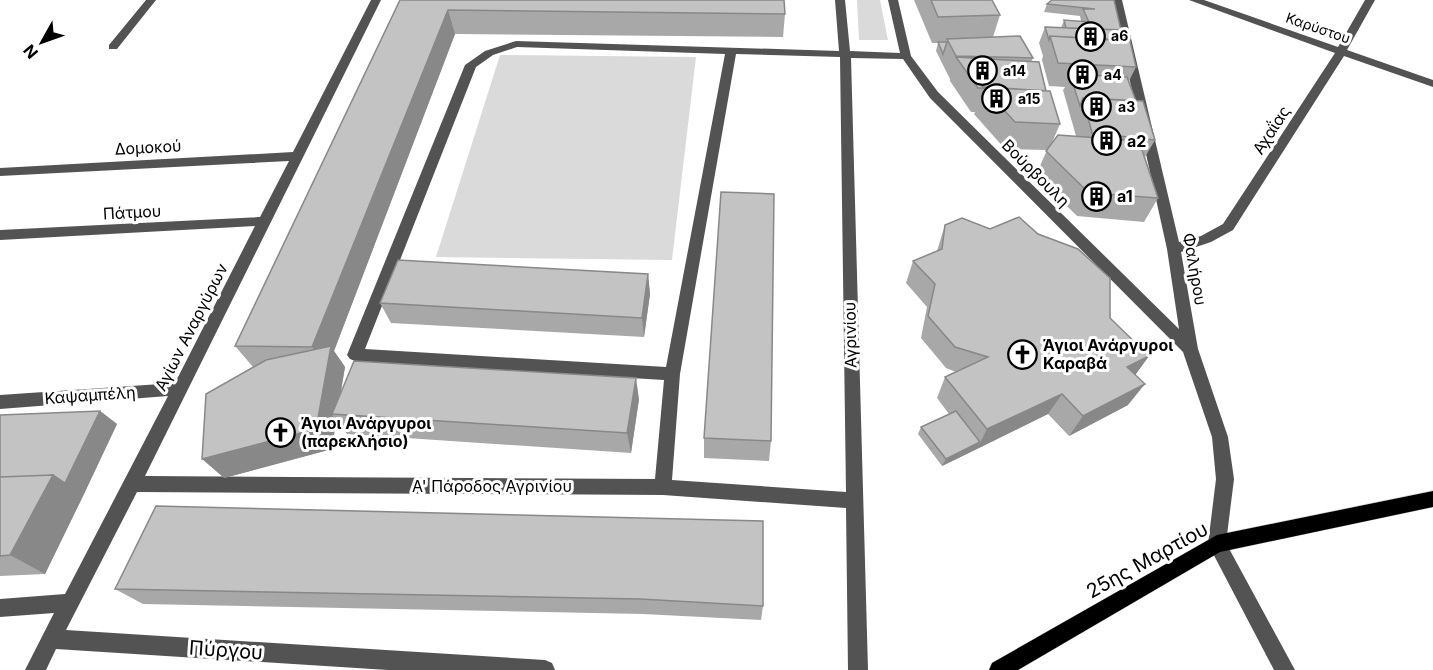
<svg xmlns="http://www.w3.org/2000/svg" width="1433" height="670" font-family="Inter,sans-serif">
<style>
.green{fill:#dadada}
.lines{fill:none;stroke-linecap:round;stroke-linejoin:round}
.major-casing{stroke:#dbdbdb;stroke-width:1}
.minor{fill:#535353;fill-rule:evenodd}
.major{fill:#000;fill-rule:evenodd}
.wall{fill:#a8a8a8}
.shaded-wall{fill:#888}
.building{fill:#c3c3c3;stroke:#888;stroke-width:1.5}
.labels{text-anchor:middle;stroke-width:6;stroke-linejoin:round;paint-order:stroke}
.far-street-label{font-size:14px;fill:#000;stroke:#fff}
.far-poi-label{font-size:14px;font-weight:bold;fill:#000;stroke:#fff;text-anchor:start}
.street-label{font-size:16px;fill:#000;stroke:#fff}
.poi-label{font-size:16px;font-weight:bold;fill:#000;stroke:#fff;text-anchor:start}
.near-street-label{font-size:20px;fill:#000;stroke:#fff}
</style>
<rect width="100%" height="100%" fill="#fff"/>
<path class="green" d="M857 0H880L888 40H859Z
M500 55 696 57 672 260 436 257Z"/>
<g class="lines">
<defs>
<path id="major" d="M1433 491V507L1220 552 1018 670H989L992 663 1217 535Z"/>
</defs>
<use href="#major" class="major-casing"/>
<path class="minor" d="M146 0H156L117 49H109V45Z
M371 0H381L145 476 655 479 664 380 355 361 350 359 347 355 465 65 485 51 516 41 839 51 835 0H845L850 51 900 53 888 0H898L911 56 938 92 1179 329 1167 249 1112 0H1122L1179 242 1201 236 1223 224 1335 53 1189 0H1204L1338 47 1365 0H1375L1347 50 1433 80V87L1344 56 1233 230 1211 242 1181 252 1198 349 1228 437 1234 479 1226 543 1295 670H1274L1208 544 1216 479 1212 437 1183 352 930 98 903 59 851 58 868 670H848L846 508 663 495 137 492 66 630 545 660 552 663 555 670H388L56 649 46 670H25L54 613 0 617V599L65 594 168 396 0 409V395L175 383 255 226 0 240V230L260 217 289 161 0 176V168L293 152ZM517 47 725 54 666 367 365 349 476 67 493 55ZM736 54 840 57 846 492 672 480 680 374Z"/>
<use href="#major" class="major"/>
</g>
<path class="wall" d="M400 0 785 14 783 37 455 34 334 351 345 367 341 391 639 399 631 453 347 434 336 421 332 449 224 478 253 367 235 346Z
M914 0H992L1000 15 993 37 1033 58 1031 62 1046 91 1060 124 1051 145 1076 136 1063 90 1065 87 1049 86 1042 60 1043 56 1039 43 1045 27 1061 28 1064 20 1081 21 1080 16 1044 12 1047 4 1114 0 1121 30 1136 67 1129 81 1136 101 1155 140 1145 157 1158 198 1144 222 1077 216 1036 175 1047 150 1005 149 974 114 975 112H971L950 81V79L936 51 938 43H932Z
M945 225 1110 318 1149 356 1135 375 1128 405 1069 436 1048 414 942 466 918 434 921 427 949 414 937 398 945 377 956 372 946 368 921 338 927 307 906 283 913 261 937 251Z
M648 274 650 294 644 337 391 323 380 303Z
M100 411 117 424 83 496 45 574 0 576V415Z
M704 438 771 441 769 461 704 458Z
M156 506 763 606 761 620 643 614 143 604 115 589Z"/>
<path class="shaded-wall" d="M448 10 455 34 334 351 345 367 337 414H332L336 421 332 449 224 478 202 459 327 367 312 347Z
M648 274 650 294 644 337 642 318Z
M1149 356 1133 378 1127 367Z
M636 378 639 399 631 453 627 433Z
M1145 384 1128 405 1069 436 1083 416Z
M1062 394 1048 414 977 449 987 429Z
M100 411 117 424 83 496 45 574 10 555 53 475Z
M980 442 977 449 942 466 946 459Z"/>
<path class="building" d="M400 0H784L785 14 448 10 312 347 235 346Z
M931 0H992L1000 15 938 17Z
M1052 0H1114L1121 30 1066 28 1064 20 1089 22 1083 9H1095L1047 4Z
M1045 27 1122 30 1126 40 1050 36 1049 40Z
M1020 36 1033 58 956 56 947 39Z
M1050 36 1130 41 1136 67 1058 63Z
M938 42H947L943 54Z
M956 57 1039 62 1046 91 983 87 984 88H978Z
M1070 74 1127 77 1136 101 1083 98 1080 106Z
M983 87 1050 91 1060 124 1015 122Z
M1083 98 1143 101 1155 140 1092 133Z
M1058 135 1139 141 1158 198 1089 193 1046 151Z
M721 192 774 194 771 441 704 438Z
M1019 217 1038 234 1078 249 1110 278V318L1149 356 1127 367 1145 384 1083 416 1062 394 987 429 945 377 988 357 955 347 928 316 935 284 913 261 942 249 945 225 962 218 990 229Z
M398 260 648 274 642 318 380 303Z
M331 346 316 429 202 459 206 394 266 360Z
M354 361 636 378 627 433 332 414Z
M100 411 65 483 53 475 0 477V415Z
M956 411 980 442 946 459 921 427Z
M53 475 10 555 0 556V477Z
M156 506 763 521V606L640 599 115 589Z"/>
<defs>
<symbol id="building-ring" viewBox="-11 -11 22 22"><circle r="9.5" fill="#fff" stroke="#000" stroke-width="1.5"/><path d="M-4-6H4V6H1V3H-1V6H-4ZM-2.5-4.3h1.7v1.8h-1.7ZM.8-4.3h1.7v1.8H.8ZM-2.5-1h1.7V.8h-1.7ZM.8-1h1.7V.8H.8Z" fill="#000"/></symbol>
<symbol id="church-ring" viewBox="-11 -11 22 22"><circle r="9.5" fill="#fff" stroke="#000" stroke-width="1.5"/><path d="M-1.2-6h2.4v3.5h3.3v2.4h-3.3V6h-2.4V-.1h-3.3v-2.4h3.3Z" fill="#000"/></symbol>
</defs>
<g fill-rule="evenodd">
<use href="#building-ring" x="1074" y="20" width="33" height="33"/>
<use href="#building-ring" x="966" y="54" width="33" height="33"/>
<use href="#building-ring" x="1066" y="58" width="33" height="33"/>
<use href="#building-ring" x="980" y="82" width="33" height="33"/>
<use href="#building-ring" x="1080" y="90" width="33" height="33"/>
<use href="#building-ring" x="1090" y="124" width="33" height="33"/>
<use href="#building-ring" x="1080" y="180" width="33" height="33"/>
<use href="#church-ring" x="1006" y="338" width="33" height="33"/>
<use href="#church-ring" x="264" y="416" width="33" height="33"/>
</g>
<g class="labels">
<g class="far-street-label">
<text transform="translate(1318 28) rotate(19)" y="5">Καρύστου</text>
</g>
<g class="far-poi-label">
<text x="1111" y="41">a6</text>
<text x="1003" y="76">a14</text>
<text x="1104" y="80">a4</text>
<text x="1018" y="104">a15</text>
<text x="1118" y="112">a3</text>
</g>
<g class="street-label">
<text transform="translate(1271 130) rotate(-57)" y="6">Αχαΐας</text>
<text transform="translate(148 147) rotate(-3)" y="6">Δομοκού</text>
<text transform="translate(1036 173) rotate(45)" y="6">Βούρβουλη</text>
<text transform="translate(132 212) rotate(-3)" y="6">Πάτμου</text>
<text transform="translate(1195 269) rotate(80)" y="6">Φαλήρου</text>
<text transform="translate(191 327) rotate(-63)" y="6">Αγίων Αναργύρων</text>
<text transform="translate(850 335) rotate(-91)" y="6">Αγρινίου</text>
<text transform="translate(90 395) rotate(-4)" y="6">Καψαμπέλη</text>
<text x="492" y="492">Α' Πάροδος Αγρινίου</text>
</g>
<g class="poi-label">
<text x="1127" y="147">a2</text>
<text x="1117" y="202">a1</text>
<text x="1043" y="351">Άγιοι Ανάργυροι<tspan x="1043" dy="18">Καραβά</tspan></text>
<text x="301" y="429">Άγιοι Ανάργυροι<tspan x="301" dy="18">(παρεκλήσιο)</tspan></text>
</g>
<g class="near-street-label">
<text transform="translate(1147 560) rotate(-29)" y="7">25ης Μαρτίου</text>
<text transform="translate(226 650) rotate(4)" y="7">Πύργου</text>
</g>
</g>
<g transform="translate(42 42) rotate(230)" stroke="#ffffff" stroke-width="4.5" paint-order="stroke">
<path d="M0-4.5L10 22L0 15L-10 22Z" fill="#000000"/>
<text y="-9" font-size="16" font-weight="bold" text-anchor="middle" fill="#000000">N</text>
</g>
</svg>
